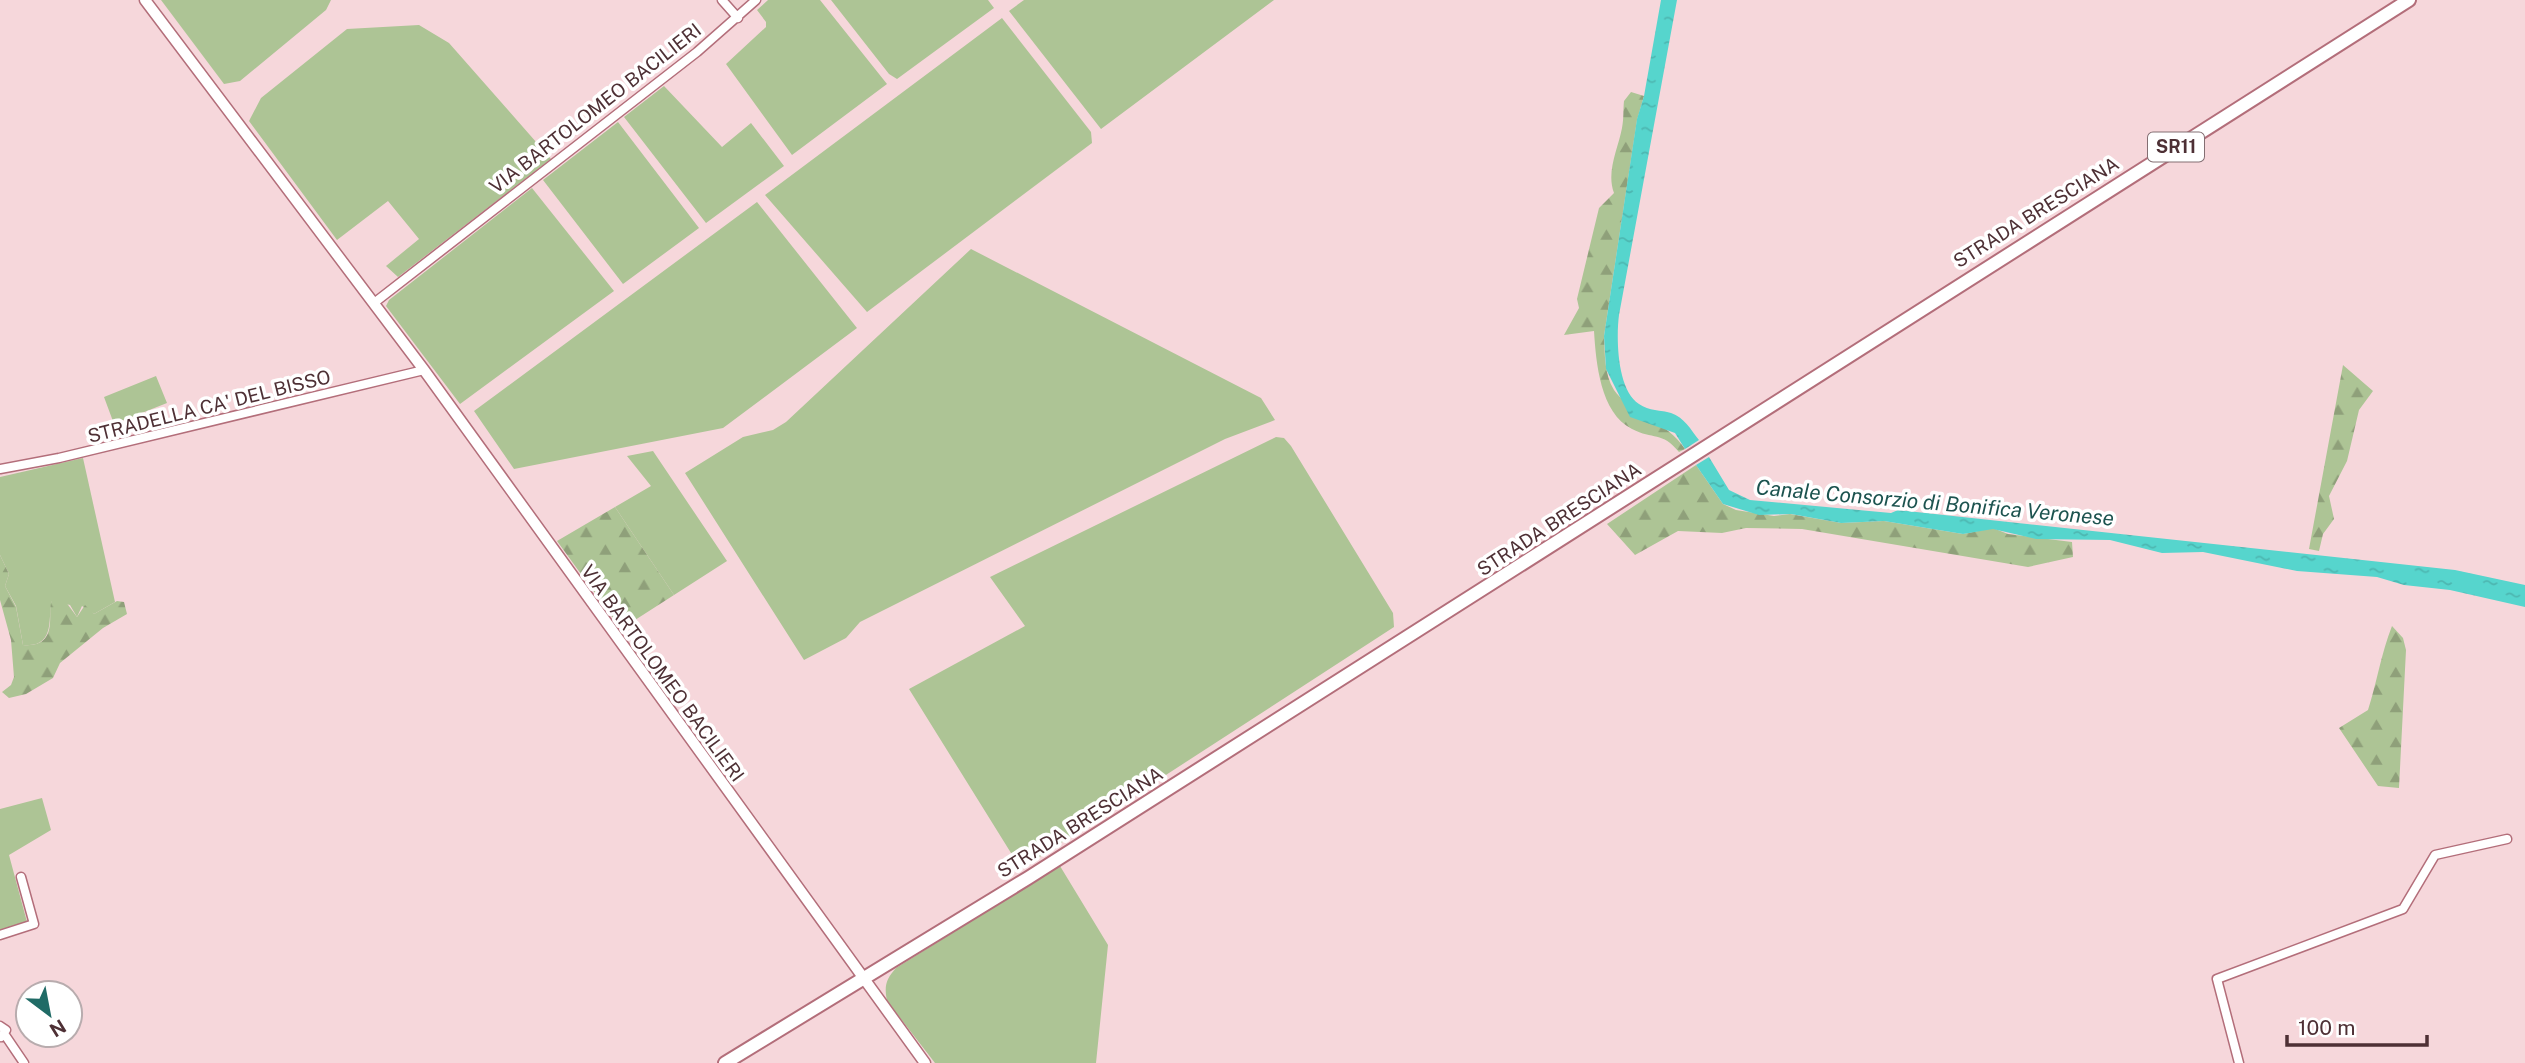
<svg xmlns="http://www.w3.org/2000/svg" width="2525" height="1063" font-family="'Public Sans',sans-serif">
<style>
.grass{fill:#adc495}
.forest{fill:url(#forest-firs)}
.water{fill:url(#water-ripples)}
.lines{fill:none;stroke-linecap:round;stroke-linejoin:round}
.minor-casing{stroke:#b36e7a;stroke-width:11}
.tertiary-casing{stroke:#b36e7a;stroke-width:13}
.primary-casing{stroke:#b36e7a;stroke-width:16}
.minor{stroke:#fff;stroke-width:8}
.tertiary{stroke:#fff;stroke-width:10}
.primary{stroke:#fff;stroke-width:12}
.labels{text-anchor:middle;stroke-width:7;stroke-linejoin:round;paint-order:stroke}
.shield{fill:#fff;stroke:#836e72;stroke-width:2}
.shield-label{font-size:18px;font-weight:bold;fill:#4e3035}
.street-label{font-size:19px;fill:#4e3035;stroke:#fff}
.water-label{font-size:21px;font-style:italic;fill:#1c534f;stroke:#fff}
</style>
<defs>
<pattern id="forest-firs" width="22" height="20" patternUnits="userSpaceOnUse" patternTransform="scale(1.75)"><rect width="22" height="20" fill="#adc495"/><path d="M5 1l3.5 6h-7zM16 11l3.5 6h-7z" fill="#8fa07a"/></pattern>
<pattern id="water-ripples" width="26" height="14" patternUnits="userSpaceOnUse" patternTransform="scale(1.75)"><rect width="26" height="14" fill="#56d5cd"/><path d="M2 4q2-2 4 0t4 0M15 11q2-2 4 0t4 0" fill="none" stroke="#4db7b1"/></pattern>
</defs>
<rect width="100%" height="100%" fill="#f6d7db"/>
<path class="grass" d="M161 0H331L326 10 240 81 224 84Z
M768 0H820L887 84 792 155 726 64 766 27V22L757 10Z
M831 0H988L994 8 897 79 889 74Z
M1024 0H1274L1101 129 1009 11Z
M1002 18 1091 132 1092 143 867 312 765 195Z
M419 25 449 43 551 159 398 277 386 266 419 239 388 201 337 240 249 121 261 98 347 29Z
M664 86 722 147 751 123 784 166 706 223 624 117Z
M618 122 699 228 623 284 543 180Z
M532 188 614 291 460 404 386 306 389 300Z
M757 202 857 328 723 428 514 469 474 411Z
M971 249 1261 398 1275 420 1225 439 860 622 846 638 804 660 685 473 743 437 773 430 786 422Z
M156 376 167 403 114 424 104 397Z
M1276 437 1284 438 1291 446 1393 613 1394 627 1021 869 909 689 1025 626 990 577Z
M653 451 727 561 674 595 615 507 651 486 627 456Z
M83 458 115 602 94 614 82 606 77 617 70 605 52 601C47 616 57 648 23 645L16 606 5 586 9 574 0 555V477Z
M42 798 51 830 9 855 27 922 0 931V809Z
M1060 866 1108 945 1096 1063H935L887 1001C884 986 886 979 896 968Z"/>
<path class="forest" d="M1631 92 1644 96 1637 120 1604 336C1605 354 1604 374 1614 390 1628 411 1667 421 1685 449L1679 452C1662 431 1653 440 1632 429 1600 413 1596 362 1594 331L1564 335 1579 308 1577 299 1599 208 1614 193C1606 172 1618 149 1622 128 1624 118 1623 110 1624 101Z
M2343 365 2373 391 2359 410 2347 461 2329 496 2334 519 2323 534 2319 551 2309 549Z
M1696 465 1723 504 1736 510 1774 516 1790 514 1841 523 1884 521 1963 534 1993 528 2008 534 2072 542 2073 557 2028 567 1802 529 1746 528 1722 533 1678 531 1635 555 1607 524Z
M615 507 674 595 621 629 557 541Z
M0 555 9 574 5 586 16 607 23 645C61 648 46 611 52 601 52 601 60 594 60 594L77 617 85 605 94 614 117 601 124 602 127 614 103 628 60 663 53 678 26 694 9 698 2 692 11 685 14 677 11 640 0 600Z
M2392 626 2403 638 2406 650 2399 788 2378 786 2339 728 2368 710C2377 682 2381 654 2392 626Z"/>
<path class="water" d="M1661 0H1677L1619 315C1616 338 1617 390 1639 404 1649 411 1661 410 1671 413 1684 417 1691 430 1699 440L1685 449 1675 433 1630 417 1606 369 1604 336 1637 119 1644 96Z
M1709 457 1729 490 1750 500 1891 513 1898 510 2455 570 2525 585V607L2450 590 2404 585 2377 577 2297 571 2203 552 2162 553 2110 540 2036 539 1993 529 1963 534 1884 521 1841 523 1791 514 1759 515 1723 504 1696 465Z"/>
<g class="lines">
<defs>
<path id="minor" d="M722 0 738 18
M374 303 697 52 756 0
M0 469 59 458 424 370
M0 935 34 924 21 877
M0 1026 6 1030 1 1037
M5 1035 24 1063
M2239 1063 2217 979 2403 909 2435 855 2507 839"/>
<path id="tertiary" d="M145 0 424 370 925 1063"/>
<path id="primary" d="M725 1063 1028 878 2409 0"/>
</defs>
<use href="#minor" class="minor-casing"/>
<use href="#tertiary" class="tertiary-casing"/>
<use href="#primary" class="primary-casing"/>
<use href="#minor" class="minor"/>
<use href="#tertiary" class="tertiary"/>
<use href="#primary" class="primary"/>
</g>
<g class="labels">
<rect class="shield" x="2148" y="132.5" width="56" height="29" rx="5"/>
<g class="shield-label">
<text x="2176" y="153">SR11</text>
</g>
<g class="street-label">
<text transform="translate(595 108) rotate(-38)" y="7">VIA BARTOLOMEO BACILIERI</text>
<text transform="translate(2036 212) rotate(-32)" y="7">STRADA BRESCIANA</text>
<text transform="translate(209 406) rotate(-14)" y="7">STRADELLA CA' DEL BISSO</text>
<text transform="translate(1559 519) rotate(-33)" y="7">STRADA BRESCIANA</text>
<text transform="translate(663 673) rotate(54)" y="7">VIA BARTOLOMEO BACILIERI</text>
<text transform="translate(1080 822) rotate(-32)" y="7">STRADA BRESCIANA</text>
</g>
<g class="water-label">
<text transform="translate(1935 503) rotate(5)" y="7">Canale Consorzio di Bonifica Veronese</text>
</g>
</g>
<g transform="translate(49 1014) rotate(148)"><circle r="33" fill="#ffffff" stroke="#b8acae" stroke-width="2"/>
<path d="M0-5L12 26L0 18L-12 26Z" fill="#206b66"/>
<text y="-10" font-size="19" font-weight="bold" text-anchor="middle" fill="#4e3035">N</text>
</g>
<path d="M2287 1035v10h140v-10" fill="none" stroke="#4e3035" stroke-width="3.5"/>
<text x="2298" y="1035" font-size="21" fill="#4e3035" stroke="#ffffff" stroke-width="5" paint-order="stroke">100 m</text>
</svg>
